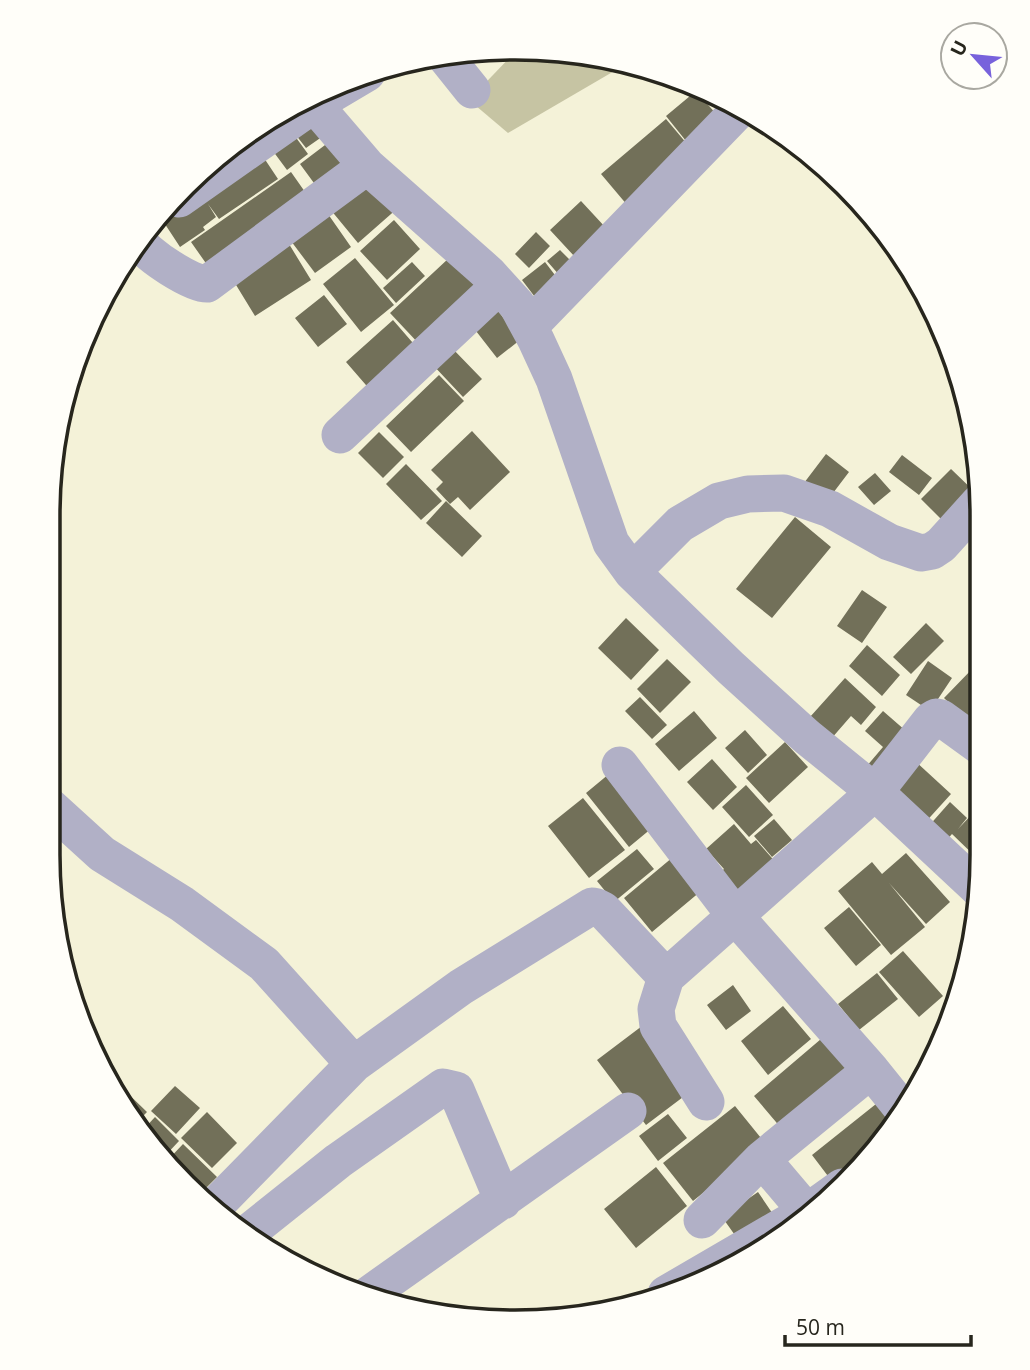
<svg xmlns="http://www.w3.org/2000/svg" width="1030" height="1370" font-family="'Open Sans',sans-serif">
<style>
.green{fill:#c6c4a3}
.building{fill:#727059}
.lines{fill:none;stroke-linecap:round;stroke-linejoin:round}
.minor{stroke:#b1b0c6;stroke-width:37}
.rim{fill:none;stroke:#27261d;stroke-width:3.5}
</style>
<rect width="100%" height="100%" fill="#f4f2d8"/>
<path class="green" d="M518 49 576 51 628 63 508 133 469 100Z"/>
<path class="building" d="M696 91 717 115 686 141 666 116Z
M312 115 326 134 306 148 292 130Z
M666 119 693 151 628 206 601 174Z
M289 128 308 154 287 170 267 143Z
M329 142 351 173 322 194 300 164Z
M260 152 278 179 219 219 208 204 216 217 203 227 205 230 180 247 161 218Z
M291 172 310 199 210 269 191 242Z
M363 180 399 207 358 243 330 209Z
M581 201 606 228 575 257 550 230Z
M328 214 351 247 315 273 291 241Z
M394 220 420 249 387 280 360 251Z
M536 232 550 246 529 268 515 254Z
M289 244 311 280 255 316 233 280Z
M560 250 574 264 560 276 547 261Z
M355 258 394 305 361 332 323 284Z
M449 258 479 290 420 345 390 313Z
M412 262 425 276 396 303 383 288Z
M545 262 564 287 541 305 522 280Z
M324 295 347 324 318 347 295 318Z
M493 304 520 340 497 358 469 322Z
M393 320 419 350 372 392 346 362Z
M450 346 482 379 463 397 432 364Z
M439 375 464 401 411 452 386 426Z
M472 431 510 472 470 510 458 497 450 504 436 489 443 482 431 470Z
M379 432 404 457 383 478 358 453Z
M826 454 849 472 827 501 804 483Z
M902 455 932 478 919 495 889 472Z
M406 464 442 501 421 520 386 484Z
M951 469 978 495 948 526 921 499Z
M875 473 891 491 874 505 858 487Z
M446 501 482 536 462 557 426 523Z
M795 517 831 547 772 618 736 589Z
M862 590 887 607 862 643 837 626Z
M626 618 659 650 631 680 598 648Z
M926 623 944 641 911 674 893 657Z
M867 645 900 675 882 696 849 666Z
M667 659 691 682 660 713 637 689Z
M928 661 952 678 930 711 906 695Z
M976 665 980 670 981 734 944 698Z
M845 678 876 707 861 725 851 716 824 747 801 727Z
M640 697 667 725 652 739 625 711Z
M694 711 717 738 679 771 655 744Z
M883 711 914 738 880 778 866 767 883 747 865 731Z
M745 730 767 755 748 773 725 748Z
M785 742 808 767 769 803 746 778Z
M712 759 737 787 713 810 687 782Z
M914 760 951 794 922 826 885 794Z
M615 769 658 823 629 847 586 793Z
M746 785 773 815 749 837 722 807Z
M583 798 625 850 589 878 548 826Z
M950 802 967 818 958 829 977 809 981 813 982 863 952 834 944 843 927 828Z
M774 819 792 840 772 857 754 836Z
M734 824 751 844 756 840 778 865 736 903 713 879 724 869 706 849Z
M637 849 654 869 614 902 597 881Z
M679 852 707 886 652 932 624 898Z
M906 853 950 902 926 924 889 883 925 927 891 955 838 891 872 862 882 874Z
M849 907 881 945 856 966 824 928Z
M903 951 943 996 919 1017 879 972Z
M877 973 898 999 859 1030 838 1004Z
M733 985 751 1011 726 1030 707 1005Z
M783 1006 811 1039 768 1075 741 1041Z
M646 1023 695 1088 646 1125 597 1060Z
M821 1039 854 1078 787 1135 754 1096Z
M118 1084 147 1112 136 1123 111 1091Z
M175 1086 200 1108 176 1134 151 1111Z
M881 1100 897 1120 874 1152 834 1184 812 1155Z
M735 1106 765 1143 693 1201 663 1163Z
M207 1112 237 1143 212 1168 181 1138Z
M668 1114 687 1138 658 1161 639 1136Z
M155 1117 179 1141 163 1158 142 1131Z
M183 1144 217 1177 198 1196 185 1186 166 1162Z
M656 1167 687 1206 636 1248 604 1209Z
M758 1192 777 1220 742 1245 722 1217Z"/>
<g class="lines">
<path class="minor" d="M444 55 472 90
M307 96 367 166 488 273 517 305 536 340 554 379 611 543 632 572 731 668 807 737 875 792 981 891
M179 199 313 105 367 73
M139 241C146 255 192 284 207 284L367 166
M529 327 735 114
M340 435 499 286
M632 572 680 524 719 501 748 494 784 493 830 509 889 542 921 553 932 551 941 545 979 503
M620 765 736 917 871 1070 904 1111
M47 804 102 854 182 904 264 964 354 1064
M666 977 656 1009 658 1026 706 1102
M762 1159 807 1212
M214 1207 354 1064 461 987 592 906 597 907 603 910 666 977 875 792 931 720 936 717 941 718 981 747
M702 1220 762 1159 871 1070
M249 1232 338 1161 443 1087 456 1090 503 1201
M666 1294 807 1212 842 1187
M368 1295 628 1111"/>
</g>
<path d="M0 0H1030V1370H0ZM515 60H515A455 455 0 0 1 970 515V855A455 455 0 0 1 515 1310H515A455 455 0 0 1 60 855V515A455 455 0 0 1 515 60Z" fill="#fffef9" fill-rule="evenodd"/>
<path class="rim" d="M515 60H515A455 455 0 0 1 970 515V855A455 455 0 0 1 515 1310H515A455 455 0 0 1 60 855V515A455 455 0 0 1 515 60Z"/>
<g transform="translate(974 56) rotate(297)"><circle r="33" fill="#fffef9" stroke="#a9a8a1" stroke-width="2"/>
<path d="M0-5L12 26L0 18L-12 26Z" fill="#7862dc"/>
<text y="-10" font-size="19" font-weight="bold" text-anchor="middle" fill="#27261d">U</text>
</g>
<path d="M785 1335v10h186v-10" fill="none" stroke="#27261d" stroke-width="3.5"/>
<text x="796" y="1335" font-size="21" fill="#27261d" stroke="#fffef9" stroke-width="5" paint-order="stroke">50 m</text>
</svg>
